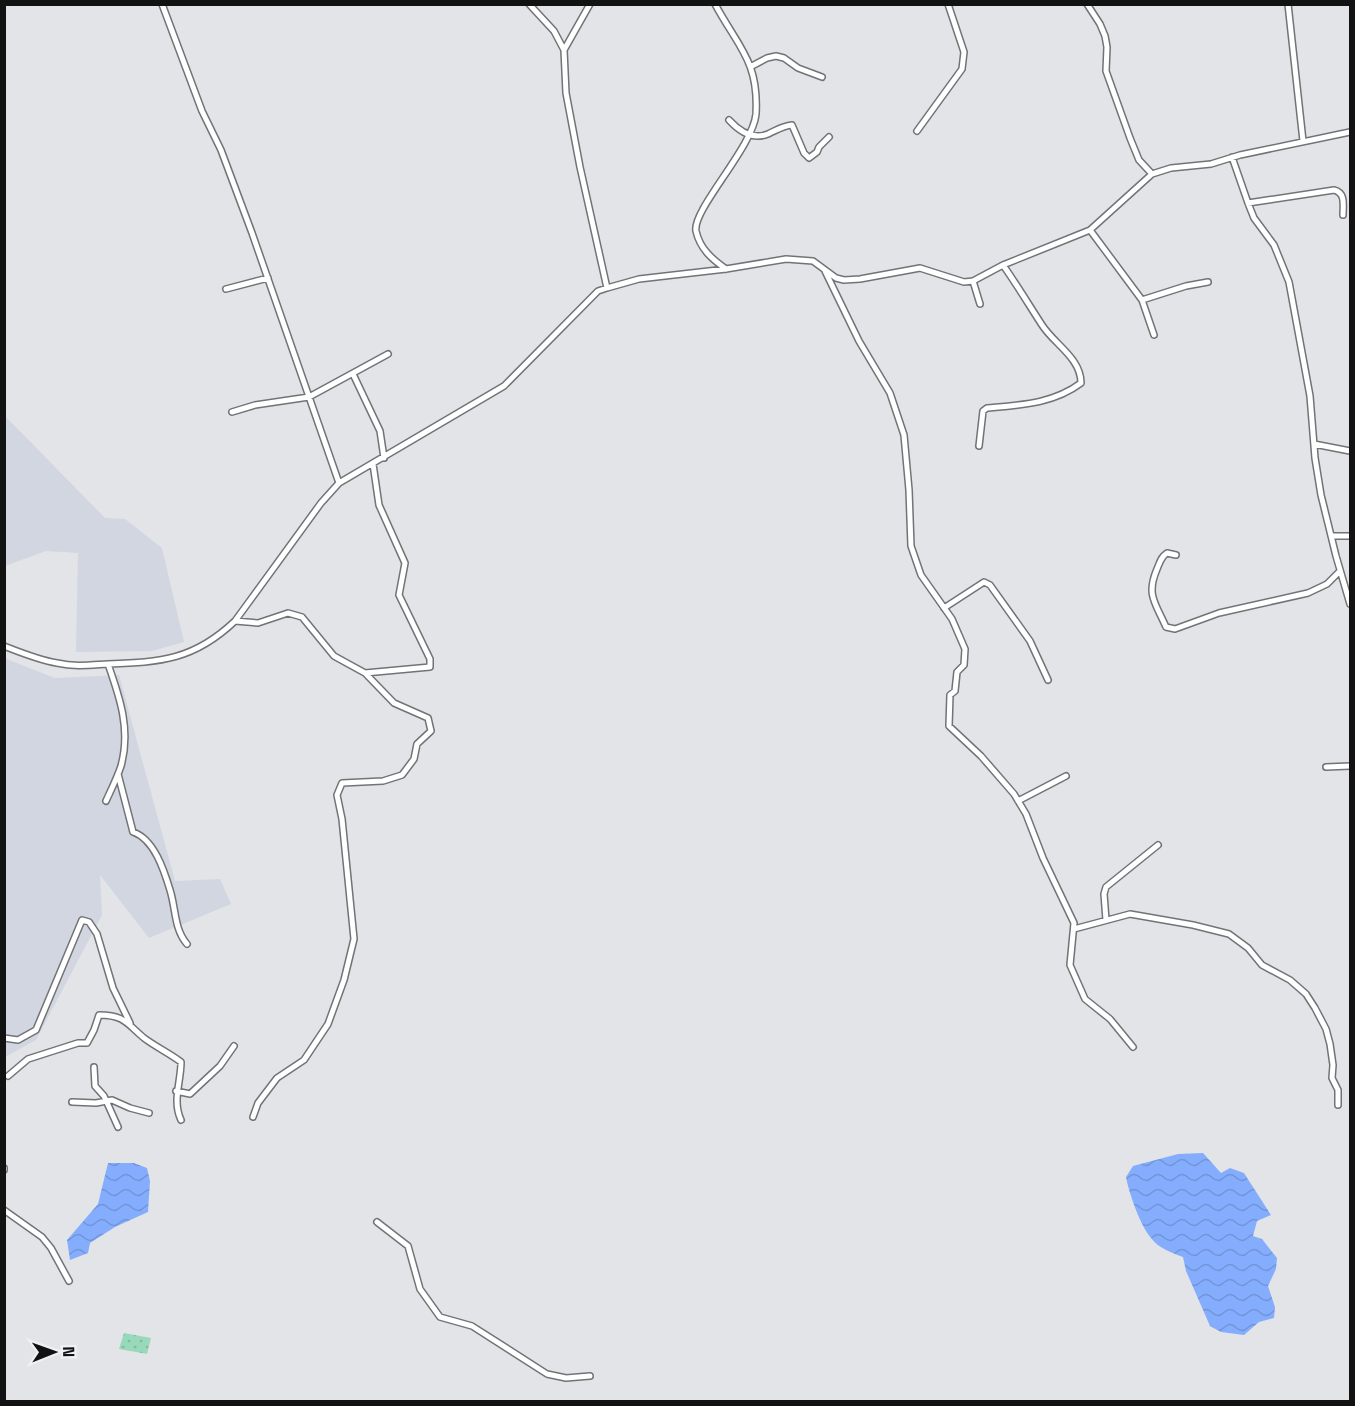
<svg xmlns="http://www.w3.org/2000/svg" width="1355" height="1406" font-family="'Space Grotesk',sans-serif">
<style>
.built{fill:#d2d6e0}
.green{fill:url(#green-dots)}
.water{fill:url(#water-waves)}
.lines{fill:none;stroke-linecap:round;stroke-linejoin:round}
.minor-casing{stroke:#727377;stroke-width:8}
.minor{stroke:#fff;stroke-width:5}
</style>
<defs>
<pattern id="green-dots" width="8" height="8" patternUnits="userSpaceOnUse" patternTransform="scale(1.5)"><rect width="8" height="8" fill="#98d9ba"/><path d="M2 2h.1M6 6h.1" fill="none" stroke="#82b99f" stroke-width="1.8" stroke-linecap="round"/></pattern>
<pattern id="water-waves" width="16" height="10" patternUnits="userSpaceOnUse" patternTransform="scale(1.5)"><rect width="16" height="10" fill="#85adfe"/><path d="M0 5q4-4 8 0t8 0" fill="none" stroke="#7294d9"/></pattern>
</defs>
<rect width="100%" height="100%" fill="#e3e4e8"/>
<path class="built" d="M4 415 105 518 125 519 162 548 184 642 152 651 76 652 78 553 46 551 5 566Z
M4 658 55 678 119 675 175 881 220 879 231 904 149 938 100 875 102 915 36 1040 7 1056 4 1054Z"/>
<path class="green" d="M124 1333 151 1338 147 1354 119 1349Z"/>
<path class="water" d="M1203 1153 1221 1173 1230 1168 1244 1173 1271 1215 1257 1221 1253 1236 1262 1239 1277 1258 1276 1269 1268 1286 1275 1307 1274 1318 1259 1322 1244 1335 1221 1332 1210 1326 1186 1271 1183 1257C1172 1253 1158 1248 1151 1238 1140 1225 1129 1193 1126 1177L1133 1166 1178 1154Z
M108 1163H134L147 1168 150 1181 148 1212 115 1227 90 1243 88 1253 70 1260 67 1240 98 1204Z"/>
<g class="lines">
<defs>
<path id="minor" d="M162 4 202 111 221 150 252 233 339 483
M529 4 554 31 564 50 566 93 580 167 607 288
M715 4C738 47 759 61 756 114 753 147 692 210 696 231 700 249 712 259 726 269
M1087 4 1100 24 1105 36 1107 47 1106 71 1130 138 1139 160 1152 174
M1288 4 1303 141
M564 50 590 4
M752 66 767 58 776 56 784 58 798 68 822 77
M729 120C739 131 753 140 768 134 777 130 782 126 792 125L804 153 809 158 817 152 819 147 829 137
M917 131 962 69 964 52 948 4
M1232 157 1248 203 1254 218 1274 245 1289 282 1310 396 1315 458 1321 495 1336 556 1350 604
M1248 203 1334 190C1346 193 1343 205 1343 215
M1090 230 1142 300 1154 335
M825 271 859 341 890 393 904 435 909 490 911 546 921 575 952 619 965 649 964 665 957 672 955 691 950 695 949 726 981 756 1014 794 1026 814 1043 858 1074 923 1070 965 1085 999 1110 1019 1133 1047
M973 281 980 304
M226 289 268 278
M1142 300 1186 286 1208 282
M353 374 380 431 384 458
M232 412 255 405 309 397 388 354
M1314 444 1350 451
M979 446 983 411 987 408C1020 405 1053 404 1081 383 1081 358 1054 344 1042 325 1029 305 1017 285 1003 265
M1331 536H1350
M1176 555 1167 553C1161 557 1160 562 1157 569 1146 595 1155 602 1166 627L1175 629 1219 613 1308 593 1327 584 1340 571
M944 608 984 582 990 585 1030 641 1048 680
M235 621 258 623 288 613 302 617 334 656 365 673
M4 646C22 653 39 660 57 663 75 667 90 665 108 664 161 662 194 660 235 621L321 503 339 483 504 386 598 291 607 288 639 279 726 269 786 259 813 261 836 278 844 280 860 279 920 268 964 282 973 281 1003 265 1090 230 1152 174 1171 168 1211 164 1240 155 1350 132
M1326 767 1350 766
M118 774 133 832C154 839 164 870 170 890 176 909 174 929 187 944
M106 801C111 790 117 778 121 766 131 730 120 698 108 664
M1018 801 1066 776
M1106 920 1104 894 1106 887 1158 845
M1074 929 1130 914 1193 925 1229 934 1248 948 1262 965 1290 980 1306 994 1315 1008 1326 1029 1330 1044 1333 1065 1332 1078 1338 1090V1105
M4 1038 18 1040 36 1030 82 920 89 922 97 934 113 988 130 1023
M94 1067 95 1086 104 1096 118 1127
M8 1076 28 1059 78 1043H87L94 1030 99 1015C125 1015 127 1024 144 1038 156 1047 169 1053 181 1062 181 1082 172 1101 181 1120
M176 1091 190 1094 220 1066 234 1046
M72 1102 96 1103 112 1100 130 1108 149 1113
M253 1117 258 1103 277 1078 304 1060 328 1024 344 980 354 939 342 819 337 795 342 783 383 781 402 775 414 759 417 744 431 731 428 718 394 703 365 673 430 667V659L399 595 405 563 379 505 373 464
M4 1168V1170
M4 1210 42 1237 51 1248 69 1281
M377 1222 408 1246 420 1289 440 1317 472 1326 547 1374 566 1378 590 1376"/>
</defs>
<use href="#minor" class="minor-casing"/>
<use href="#minor" class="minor"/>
</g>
<rect width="1355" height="1406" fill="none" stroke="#121213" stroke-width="12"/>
<g transform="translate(54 1352) rotate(89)" stroke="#f0f1f5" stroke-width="4.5" paint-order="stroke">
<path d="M0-4.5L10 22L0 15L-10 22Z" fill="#121213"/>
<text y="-9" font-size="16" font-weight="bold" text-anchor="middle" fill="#121213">N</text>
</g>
</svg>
